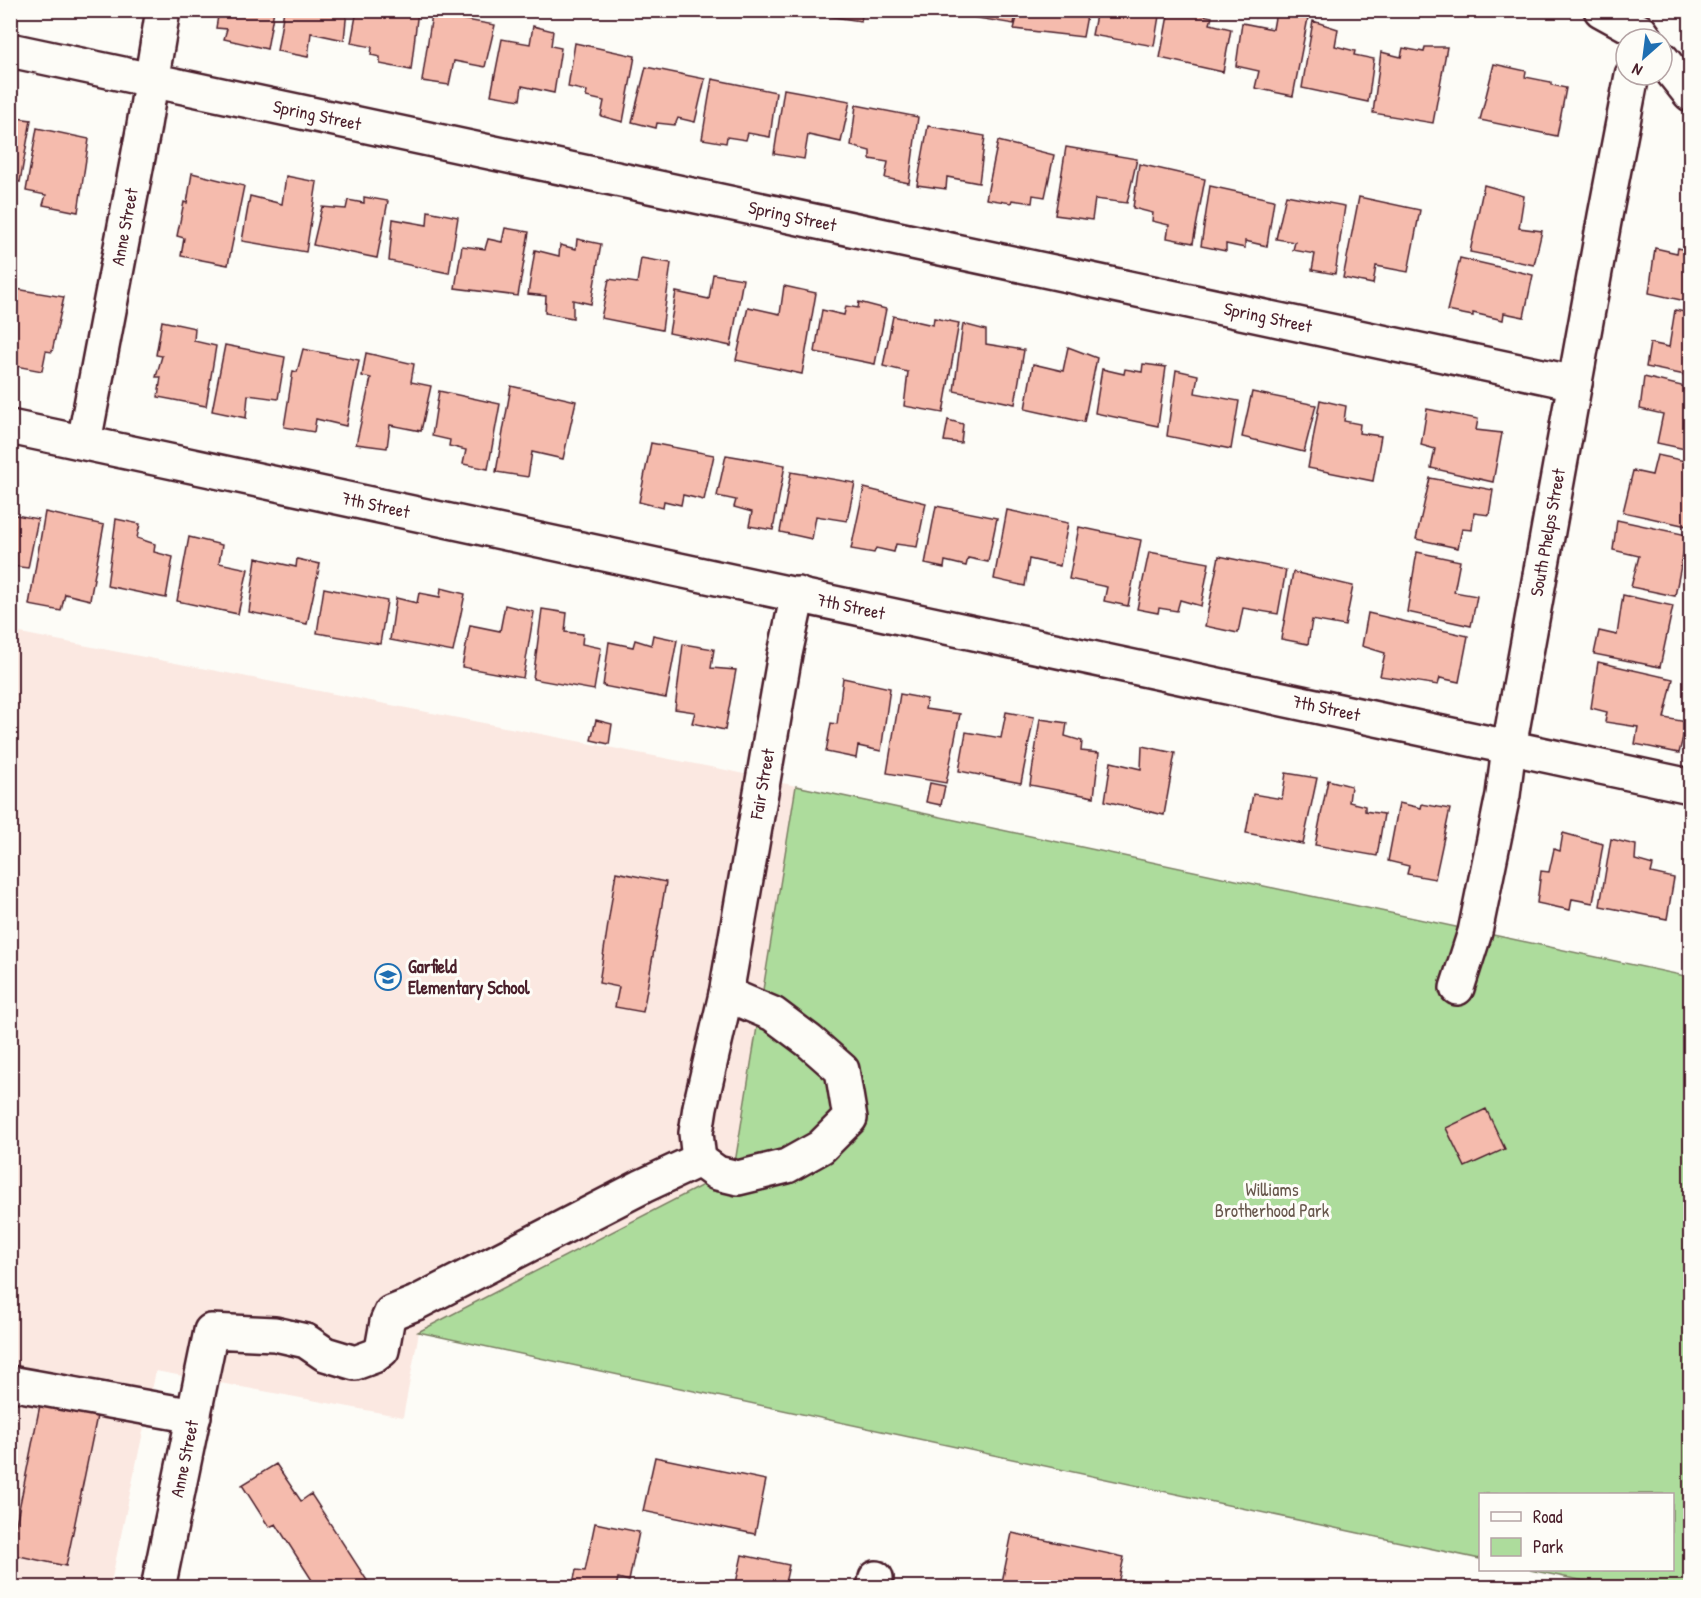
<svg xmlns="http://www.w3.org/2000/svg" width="1701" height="1598" font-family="'Patrick Hand',sans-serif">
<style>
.built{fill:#fbe8e1}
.green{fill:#addc9c;stroke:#7c7e64;stroke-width:1.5}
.building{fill:#f5bbad;stroke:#4a1f2b;stroke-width:1.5}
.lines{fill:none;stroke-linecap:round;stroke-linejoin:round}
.minor-casing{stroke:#4a1f2b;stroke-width:38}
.minor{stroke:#fdfcf7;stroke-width:33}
.labels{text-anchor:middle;stroke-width:6;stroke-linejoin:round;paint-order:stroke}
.street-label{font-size:18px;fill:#4a1f2b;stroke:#fdfcf7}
.poi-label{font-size:18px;font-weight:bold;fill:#4a1f2b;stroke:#fdfcf7;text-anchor:start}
.park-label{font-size:18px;fill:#68584d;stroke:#fdfcf7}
</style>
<rect width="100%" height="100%" fill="#fdfcf7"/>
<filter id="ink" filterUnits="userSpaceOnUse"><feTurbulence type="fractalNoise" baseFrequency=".0167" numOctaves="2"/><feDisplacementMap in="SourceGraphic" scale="12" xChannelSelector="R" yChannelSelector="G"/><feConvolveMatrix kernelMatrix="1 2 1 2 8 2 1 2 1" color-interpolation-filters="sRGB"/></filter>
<g filter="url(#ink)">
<path class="built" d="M10 631 726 770 796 786 734 1169 419 1332 403 1417 156 1371 110 1587H11Z"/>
<path class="green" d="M796 786 1690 977V1587H1614L1530 1570H1672V1494H1480V1559L418 1332 734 1169Z"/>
<path class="building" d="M219 10H274L267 49 224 39 227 29 216 28Z
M284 10H347L344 40 311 33 308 57 277 51Z
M357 10H418L411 70 380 64V57L371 55 372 47 351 43Z
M828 10H863L861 21 827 16Z
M948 10H1016L1014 24 947 13Z
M1019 10H1088L1083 37 1014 29Z
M1097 10H1160L1154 46 1092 35Z
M1169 10H1193V13L1212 17 1210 24 1231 29 1223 72 1160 58Z
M1276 12 1308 18 1293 96 1255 88 1259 71 1236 66 1242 23 1273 29Z
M432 14 495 25 485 67 454 61 449 85 422 81Z
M1313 21 1338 29 1335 46 1355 51 1354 55 1374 59 1368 102 1302 88Z
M533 26 553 31 551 46 561 48 554 93 522 86 520 100 491 95 502 39 530 44Z
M575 43 635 56 623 122 601 116 604 101 586 97 587 91 568 87Z
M1425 47H1447L1433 123 1373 113 1381 52 1401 57 1403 48 1424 52Z
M1494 64 1526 71 1525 77 1551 82V85L1566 88 1557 136 1480 120Z
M646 67 705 79 695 122 678 118 675 125 657 123 656 128 632 122Z
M712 79 776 92 770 137 748 133 746 140 727 137 726 143 702 139Z
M784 89 850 101 841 142 808 135 804 159 774 154Z
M856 105 918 117 909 183 885 178 888 162 870 159V151L851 146Z
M10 117 31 120 20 182 10 180Z
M928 126 985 136 979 183 947 177 946 189 917 185Z
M37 128 89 139 78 212 43 205 46 195 26 191Z
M998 141 1054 155 1045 197 1033 195 1032 203 1012 200 1011 203 986 199Z
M1066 147 1137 159 1127 203 1095 199 1092 220 1055 215Z
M1139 164 1205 179 1193 243 1167 238 1169 225 1152 221 1153 213 1133 208Z
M192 173 244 186 228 265 181 256 184 238 177 236 184 202 187 203Z
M286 176 317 182 306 252 242 241 250 196 282 204Z
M1484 185 1524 196 1519 228 1542 231 1534 265 1470 252Z
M1210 186 1274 200 1267 246 1245 241V248L1226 244V251L1201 246Z
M1286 195 1345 206 1335 274 1312 270 1315 254 1293 250 1295 242 1276 239Z
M364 197 388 201 377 258 313 245 322 207 346 209 348 200 364 203Z
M1359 197 1420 210 1408 272 1376 266 1373 284 1343 278Z
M428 211 458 217 449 273 389 261 393 219 427 225Z
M505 228 529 232 518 296 455 288 462 246 485 249 488 239 502 242Z
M577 239 601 244 591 304 573 300V318L545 313 546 296 528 294 535 250 559 256 560 245 576 249Z
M1655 248 1677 253 1678 248 1690 251V302L1649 293Z
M641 258 671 263 662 330 601 318 609 279 637 283Z
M1460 258 1533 275 1524 317 1504 313 1503 320 1473 313V316L1447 311Z
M713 274 743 279 731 346 669 333 676 292 709 299Z
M784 286 816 293 802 374 736 360 748 307 780 314Z
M16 289 64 297 52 352 46 351 42 371 10 365V301L13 302Z
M859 302 886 309 875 364 815 352 822 310 844 315 846 306 858 308Z
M1675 310 1690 313V376L1646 367 1650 343 1669 347Z
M893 316 933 325 934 318 959 323 943 413 904 406 908 372 883 366Z
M162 321 195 328 194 341 216 346 206 406 158 397 161 377H156L162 356 156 355Z
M963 324 986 330V344L1024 350 1015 404 954 391Z
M225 345 285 357 278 399 248 395 246 418 212 411Z
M1068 347 1097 358 1084 422 1025 409 1033 364 1063 371Z
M303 349 359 360 346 426 316 419 314 432 284 427 293 371 297 372Z
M366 353 414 364 411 382 431 386 421 431 390 425 387 448 356 444 371 378 362 376Z
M1143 364 1166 367 1158 426 1095 413 1102 369 1124 374 1125 369 1142 372Z
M1176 370 1198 375 1195 393 1239 401 1231 449 1167 436Z
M1644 377 1690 388V450L1657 443 1663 414 1640 409Z
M511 386 576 401 563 459 532 452 528 477 496 472Z
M439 391 500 404 488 469 463 464 466 450 449 446 450 440 432 436Z
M1252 392 1316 405 1304 452 1242 437Z
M1320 400 1346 406 1344 421 1360 424 1359 433 1381 436 1373 481 1308 468Z
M1427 409 1478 419 1476 430 1502 433 1493 482 1431 468 1435 449 1421 445Z
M948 420 963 424 961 443 944 441Z
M651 443 714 455 704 500 683 495 681 505 664 501 663 508 639 502Z
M726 455 785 465 773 530 749 526 752 512 734 507 736 500 717 496Z
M1657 455 1690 462V506L1687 526 1623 512 1633 471 1652 475Z
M791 472 855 483 847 521 816 516 812 539 780 532Z
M1430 478 1493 490 1489 515 1474 513 1472 530 1462 529 1458 548 1416 539Z
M864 488 926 503 917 547 896 544 894 552 876 548 874 553 851 549Z
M936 506 997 518 988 562 968 558 966 566 945 561 944 568 925 564Z
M1007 510 1068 523 1060 566 1029 559 1025 586 994 579Z
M45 512 104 525 90 600 65 594 61 611 29 605Z
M10 514 38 519 28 568 12 566 10 576Z
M116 519 140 524 137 538 155 544 154 552 173 557 166 598 107 586Z
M1617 520 1687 535 1675 596 1631 587 1639 556 1613 550Z
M1079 527 1141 540 1128 606 1104 601 1107 587 1069 579Z
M189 537 222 545 219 563 248 569 238 614 177 601Z
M1149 552 1209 563 1201 606 1180 600 1177 611 1159 608 1158 613 1137 609Z
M1417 552 1460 561 1454 592 1477 596 1471 626 1407 612Z
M1219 556 1286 570 1278 614 1243 608 1238 633 1205 626Z
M256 558 296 567 297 559 320 564 307 624 249 612Z
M1293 572 1353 586 1345 626 1312 620 1308 644 1281 639Z
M324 588 387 601 380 644 317 633Z
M441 588 465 594 453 652 390 640 396 598 417 603 419 593 440 597Z
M1623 595 1673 606 1660 667 1594 654 1599 631 1617 635Z
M505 605 534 612 523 678 462 667 470 625 500 631Z
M542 609 567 613 565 632 583 634 582 644 601 648 594 690 533 679Z
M1368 613 1468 636 1459 682 1440 678 1438 685 1380 676 1385 653 1362 646Z
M653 635 677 640 666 698 603 686 609 642 633 647 635 640 651 645Z
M683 644 714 649 711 668 736 670 725 730 692 723 695 712 675 709Z
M1598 662 1673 679 1664 718 1687 722 1679 753 1635 744 1638 727 1605 722 1607 712 1591 708Z
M843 678 890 688 881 751 858 746 856 758 826 752 831 723 837 724Z
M900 694 927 699 925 709 960 714 946 783 887 773Z
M1006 712 1034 717 1021 783 959 771 966 732 1001 738Z
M1040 719 1067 723 1065 736 1082 741 1081 751 1099 753 1094 797 1030 785Z
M596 720 612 724 609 744 591 740Z
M1142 746 1175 753 1164 815 1105 801 1111 762 1141 769Z
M1286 773 1317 778 1303 844 1246 833 1253 794 1282 799Z
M1328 780 1351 786 1349 802 1365 806V811L1384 814 1377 856 1315 845Z
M930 783 945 786 941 805 926 802Z
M1399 803 1421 808 1422 804 1450 809 1435 879 1407 874 1409 866 1388 861Z
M1563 833 1603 844 1593 903 1572 899 1570 910 1537 903 1541 871 1549 872 1554 849 1560 851Z
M1611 839 1636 845 1635 860 1653 865 1651 873 1674 878 1667 919 1600 906Z
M616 872 666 882 643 1012 615 1007 619 987 599 983Z
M1486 1109 1505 1149 1465 1167 1446 1128Z
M40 1405 97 1416 66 1566 10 1554Z
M655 1457 766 1480 755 1534 643 1511Z
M276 1464 301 1501 311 1494 368 1582 360 1588H317L276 1524 269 1527 242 1485Z
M595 1523 639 1532 629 1581 618 1578 616 1588H572L576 1570 585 1571Z
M1012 1533 1124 1557 1117 1588 1001 1587Z
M742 1555 789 1565 784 1588H735Z"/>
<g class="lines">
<defs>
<g id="minor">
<path d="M1601 10 1641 32 1646 39"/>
<path id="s1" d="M10 50 1575 383"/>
<path d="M1662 59 1690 94"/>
<path id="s2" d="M10 427 1690 786"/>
<path id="s3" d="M84 442 143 131 163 10"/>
<path id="s4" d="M1457 988 1475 932 1503 795 1509 747 1605 216 1632 75"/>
<path d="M699 1160 717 1173 738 1178 787 1166 821 1147 850 1118 842 1070 809 1041 773 1014 726 994"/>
<path d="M10 1383 194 1416"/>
<path id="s5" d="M158 1588 211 1331 275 1334 306 1341 325 1354 355 1363 374 1356 382 1350 387 1322 391 1313 416 1303 643 1186 699 1160 696 1133 700 1107 726 994 785 654 798 594"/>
<path d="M874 1588 876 1578"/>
</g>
</defs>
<use href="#minor" class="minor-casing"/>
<use href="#minor" class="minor"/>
</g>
</g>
<defs>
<symbol id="school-ring" viewBox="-11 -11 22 22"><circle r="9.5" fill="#fdfcf7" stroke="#1f6fb2" stroke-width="1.5"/><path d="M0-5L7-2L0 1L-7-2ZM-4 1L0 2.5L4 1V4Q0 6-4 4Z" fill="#1f6fb2"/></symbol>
</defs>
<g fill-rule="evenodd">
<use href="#school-ring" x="373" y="962" width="30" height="30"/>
</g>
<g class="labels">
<g class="street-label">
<text dy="6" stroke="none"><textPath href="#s1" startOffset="314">Spring Street</textPath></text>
<text dy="6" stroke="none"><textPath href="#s1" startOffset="800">Spring Street</textPath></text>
<text dy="6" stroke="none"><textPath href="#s3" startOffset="219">Anne Street</textPath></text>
<text dy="6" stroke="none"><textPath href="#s1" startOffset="1286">Spring Street</textPath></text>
<text dy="6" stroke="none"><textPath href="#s2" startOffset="374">7th Street</textPath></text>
<text dy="6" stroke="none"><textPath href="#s4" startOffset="465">South Phelps Street</textPath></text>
<text dy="6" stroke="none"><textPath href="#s2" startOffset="860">7th Street</textPath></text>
<text dy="6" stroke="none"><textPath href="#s2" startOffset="1346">7th Street</textPath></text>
<text dy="6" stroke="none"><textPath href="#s5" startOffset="1208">Fair Street</textPath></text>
<text dy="6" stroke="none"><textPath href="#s5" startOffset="132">Anne Street</textPath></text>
</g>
<g class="poi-label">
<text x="408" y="973">Garfield<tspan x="408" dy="21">Elementary School</tspan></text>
</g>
<g class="park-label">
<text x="1272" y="1196">Williams<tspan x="1272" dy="21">Brotherhood Park</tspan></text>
</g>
</g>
<rect width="1701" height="1598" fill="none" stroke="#fdfcf7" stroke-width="36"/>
<rect x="18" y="18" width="1665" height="1562" fill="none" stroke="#4a1f2b" stroke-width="2" filter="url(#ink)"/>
<rect x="1479" y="1493" width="195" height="78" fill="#fdfcf7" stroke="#b5a4a5" stroke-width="1.5"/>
<rect x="1491" y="1512" width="30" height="9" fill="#fdfcf7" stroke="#b5a4a5" stroke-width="1.5"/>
<text x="1533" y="1523" font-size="18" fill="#4a1f2b">Road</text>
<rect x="1491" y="1538" width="30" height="18" fill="#addc9c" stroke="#b5a4a5" stroke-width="1.5"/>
<text x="1533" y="1553" font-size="18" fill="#4a1f2b">Park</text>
<g transform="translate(1644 57) rotate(208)"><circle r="28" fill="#fdfcf7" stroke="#b5a4a5" stroke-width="1.5"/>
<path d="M0-4.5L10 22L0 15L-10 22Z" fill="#1f6fb2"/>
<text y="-9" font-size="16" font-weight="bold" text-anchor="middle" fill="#4a1f2b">N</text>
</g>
</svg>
